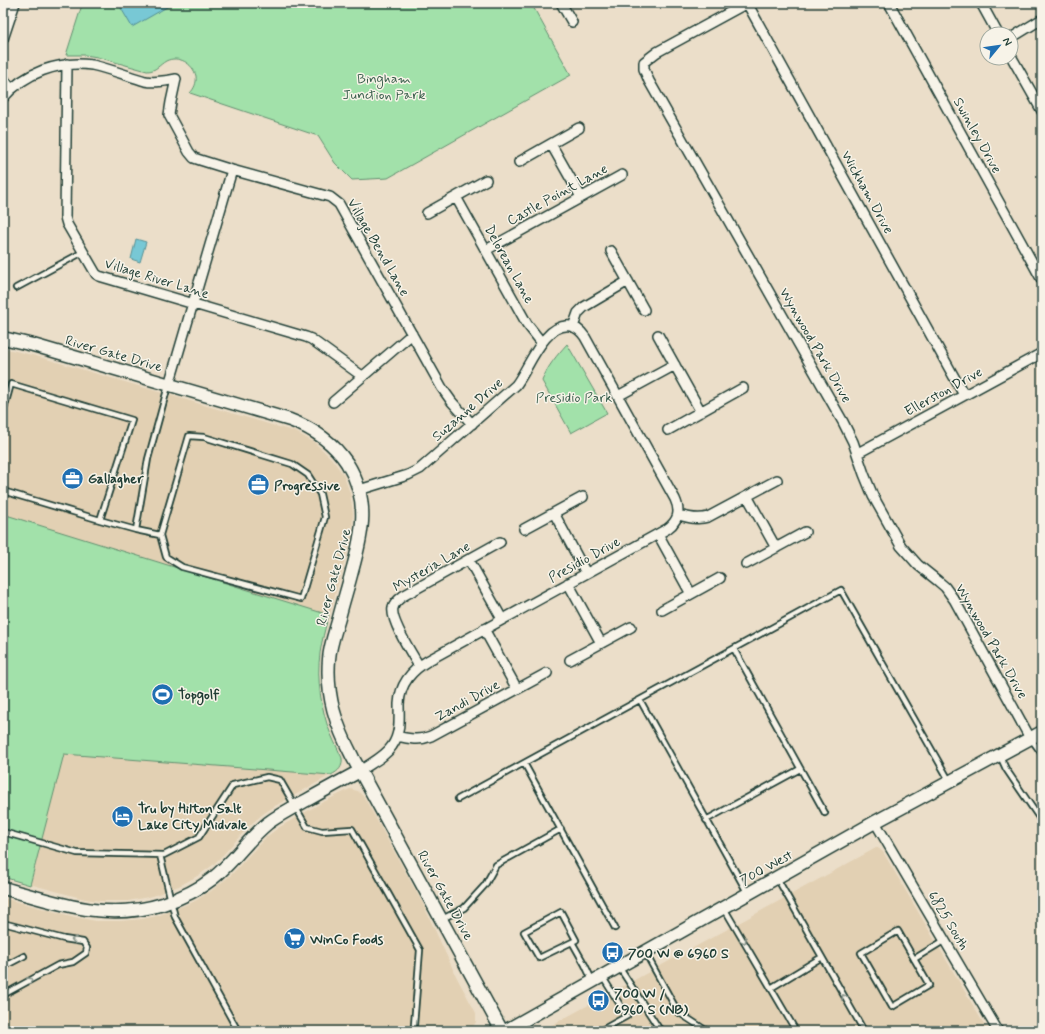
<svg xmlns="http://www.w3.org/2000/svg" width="1045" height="1034" font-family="Mynerve,sans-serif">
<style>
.built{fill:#e2d0b3}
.green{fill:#a2e1aa;stroke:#608f6f}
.water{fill:#78c8d5;stroke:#549095}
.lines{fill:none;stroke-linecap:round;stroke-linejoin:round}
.lane-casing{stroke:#1f3d34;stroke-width:8}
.street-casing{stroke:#1f3d34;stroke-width:12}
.secondary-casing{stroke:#1f3d34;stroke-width:15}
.lane{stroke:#f7f3e8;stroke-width:4.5}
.street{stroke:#f7f3e8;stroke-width:9}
.secondary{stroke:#f7f3e8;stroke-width:12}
.oneway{stroke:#8b988e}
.labels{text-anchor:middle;stroke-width:3;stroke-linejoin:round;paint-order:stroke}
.park-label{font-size:14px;fill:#395e4c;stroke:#f7f3e8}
.street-label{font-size:14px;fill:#1f3d34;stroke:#f7f3e8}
.poi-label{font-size:14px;font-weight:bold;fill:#1f3d34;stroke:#f7f3e8;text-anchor:start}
</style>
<rect width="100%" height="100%" fill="#ebdec9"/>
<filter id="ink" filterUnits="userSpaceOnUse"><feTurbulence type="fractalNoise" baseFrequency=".025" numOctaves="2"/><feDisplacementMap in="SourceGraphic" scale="8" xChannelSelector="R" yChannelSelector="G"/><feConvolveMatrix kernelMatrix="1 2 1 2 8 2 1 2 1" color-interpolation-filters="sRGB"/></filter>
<g filter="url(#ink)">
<path class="built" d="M3 348 36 356 296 432 315 443 331 458 343 474 350 493 353 513 352 534 322 642 319 660V685L322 703 327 725 342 758V762L340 769 336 772 275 806 263 814 250 825 223 855 213 865 199 875 181 885 153 896 128 901H101L85 899 3 877Z
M350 789 358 791 364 797 423 904 456 976 476 1013V1022L470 1031H3V898L75 917 96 921H120L142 919 157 916 193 902 211 891 231 875 265 838 278 828 321 803Z
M876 848H878L883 852 988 1031H541Z"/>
<path class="green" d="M86 3H531L571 75 388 178 352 180 335 163 318 136 190 93C194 89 197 83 196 76 193 63 178 55 166 61 159 65 156 71 147 71L97 57 85 55H66L81 8Z
M567 344 607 413 571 433 542 381C547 367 557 355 567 344Z
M3 514 329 615C326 624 324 633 322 642 316 669 319 698 327 724 331 736 337 747 342 758 343 767 339 771 331 775L64 754 30 885 3 877Z"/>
<path class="water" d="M118 3H174L132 27Z
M136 239 146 242 140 262 131 259Z"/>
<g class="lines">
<defs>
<path id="lane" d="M16 288 83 252
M3 413 11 384 132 420 100 520 136 530 148 459 168 386
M3 491 100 520
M136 530 160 535 189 436 204 437 292 464 308 475 320 494 325 517 301 599 182 567 166 557 160 535
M734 649 825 813
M640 700 748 894
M1031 739 1042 754
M1000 756 1006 769 1042 822
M524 763 615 928
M458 799 841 590 949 780
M706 820 800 769
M3 832 77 853 164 855 199 837 233 785 267 777 280 780 307 827 322 831 352 829 420 950 414 1025
M160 855 171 901 175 917 238 1031
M777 878 864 1031
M724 908 796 1031
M442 919 464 908 485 885 496 865 561 829
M3 923 64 939 83 942 87 948 86 953 73 962 58 965 3 995
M898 931 929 985 892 1007 861 953Z
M572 942 539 958 524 932 561 912 576 940 572 942 585 965 592 980
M645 952 678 1012 707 1031
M914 959 945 940
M3 967 24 956
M619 967 658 1027 662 1031
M771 988 822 957
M600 1031 627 1016 602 976"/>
<path id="street" d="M561 3 572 22
M889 3 1042 280
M981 3 998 34
M1011 38 1042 19
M3 39 15 3
M1011 56 1042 111
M67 64 65 217 67 224 96 274 99 276 306 337 311 339 362 376
M3 78 11 89
M3 98C24 73 59 60 92 65 110 69 128 76 145 81 156 83 165 81 176 79L171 102 169 115 189 152 194 158 200 160 232 170 330 197 339 204 442 388 452 402 472 424
M551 144 581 197
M519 162 579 128
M456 197 527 324 542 343
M427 213 486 180
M486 250 622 175
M611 251 644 310
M573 327 578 313 584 307 628 281
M658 335 701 412
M169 385 232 170
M964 395 747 3 657 52 644 62V69L649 81 843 422 853 442 864 474 873 496 901 546 918 565 938 581 945 587 955 601 1030 738
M618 396 675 365
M333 402 412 334
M668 430 743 388
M858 453 1042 353
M359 490 408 475 420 469 516 385C529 368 544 323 570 326 577 327 581 331 585 337L675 499C681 512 678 521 667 529L429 660C412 670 400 683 399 704 399 718 401 733 392 746 385 757 371 763 360 771
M747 496 776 548
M554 513 586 573
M679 515C689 518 698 520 708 517L777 480
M524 529 583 497
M658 534 691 594
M469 560 502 619
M746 564 805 532
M568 583 601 643
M662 610 720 578
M484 629 517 689
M570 660 631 627
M419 666C412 654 390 620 393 608 394 603 399 599 403 596L500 542
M397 736C409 739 419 741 431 736L547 673
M875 822 998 1031"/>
<path id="secondary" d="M3 338 33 345 290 420C314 429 333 442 347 463 370 500 363 532 352 571 348 587 343 602 339 618 335 632 330 645 329 659 326 697 336 725 353 758L502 1031
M3 888C58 903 106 922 163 904 181 898 198 890 212 879 233 863 247 840 268 823 280 814 294 807 307 800 325 790 343 780 360 771
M505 1031 875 822 1042 732"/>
</defs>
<use href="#lane" class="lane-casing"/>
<use href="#street" class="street-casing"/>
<use href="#secondary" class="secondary-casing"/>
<use href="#lane" class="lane"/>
<use href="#street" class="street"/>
<use href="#secondary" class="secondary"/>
</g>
<defs><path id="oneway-chevron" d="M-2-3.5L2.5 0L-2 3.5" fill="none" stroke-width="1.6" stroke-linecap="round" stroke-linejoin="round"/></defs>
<g class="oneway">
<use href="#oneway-chevron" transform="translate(74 940) rotate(-170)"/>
<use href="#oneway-chevron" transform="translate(744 941) rotate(60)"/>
<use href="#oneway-chevron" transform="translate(30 980) rotate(-29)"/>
<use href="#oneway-chevron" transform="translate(844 997) rotate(-120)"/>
</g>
</g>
<defs>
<symbol id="office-disc" viewBox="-11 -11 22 22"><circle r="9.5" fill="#1f6fb2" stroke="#f7f3e8"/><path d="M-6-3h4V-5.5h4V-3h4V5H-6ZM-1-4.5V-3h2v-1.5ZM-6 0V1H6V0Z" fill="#fff"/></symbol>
<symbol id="stadium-disc" viewBox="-11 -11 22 22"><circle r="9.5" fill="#1f6fb2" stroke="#f7f3e8"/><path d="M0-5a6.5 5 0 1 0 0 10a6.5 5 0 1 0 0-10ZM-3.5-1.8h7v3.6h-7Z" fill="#fff"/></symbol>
<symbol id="hotel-disc" viewBox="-11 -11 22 22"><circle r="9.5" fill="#1f6fb2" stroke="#f7f3e8"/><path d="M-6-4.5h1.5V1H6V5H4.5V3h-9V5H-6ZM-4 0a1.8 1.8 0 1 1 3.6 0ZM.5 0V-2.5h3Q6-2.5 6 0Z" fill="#fff"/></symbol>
<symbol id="supermarket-disc" viewBox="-11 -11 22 22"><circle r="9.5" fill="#1f6fb2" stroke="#f7f3e8"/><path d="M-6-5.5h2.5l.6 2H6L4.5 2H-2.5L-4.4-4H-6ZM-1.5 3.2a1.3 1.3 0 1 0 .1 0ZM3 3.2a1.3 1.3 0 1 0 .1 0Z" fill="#fff"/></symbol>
<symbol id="bus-disc" viewBox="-11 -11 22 22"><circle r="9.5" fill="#1f6fb2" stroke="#f7f3e8"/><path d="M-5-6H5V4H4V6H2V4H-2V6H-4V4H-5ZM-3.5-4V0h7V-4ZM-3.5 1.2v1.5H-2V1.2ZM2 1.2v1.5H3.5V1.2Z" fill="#fff"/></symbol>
</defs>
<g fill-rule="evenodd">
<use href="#office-disc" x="60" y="466" width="25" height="25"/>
<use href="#office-disc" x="246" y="472" width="25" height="25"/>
<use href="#stadium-disc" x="150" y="682" width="25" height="25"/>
<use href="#hotel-disc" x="110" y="804" width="25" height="25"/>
<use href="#supermarket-disc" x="282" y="926" width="25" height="25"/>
<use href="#bus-disc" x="600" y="940" width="25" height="25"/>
<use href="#bus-disc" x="586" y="988" width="25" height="25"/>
</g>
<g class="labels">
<g class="park-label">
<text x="384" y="83">Bingham<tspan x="384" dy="16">Junction Park</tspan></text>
<text x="574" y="402">Presidio Park</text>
</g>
<g class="street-label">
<text transform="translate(978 135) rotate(61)" y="5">Swinley Drive</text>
<text transform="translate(868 192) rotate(61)" y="5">Wickham Drive</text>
<text transform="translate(557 194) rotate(-29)" y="5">Castle Point Lane</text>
<text transform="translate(379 247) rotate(60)" y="5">Village Bend Lane</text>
<text transform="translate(510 264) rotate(61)" y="5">Delorean Lane</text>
<text transform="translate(157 278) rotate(17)" y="5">Village River Lane</text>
<text transform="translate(816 345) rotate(60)" y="5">Wynwood Park Drive</text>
<text transform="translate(114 353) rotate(16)" y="5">River Gate Drive</text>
<text transform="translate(943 391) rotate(-29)" y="5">Ellerston Drive</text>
<text transform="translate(467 409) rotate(-41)" y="5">Suzanne Drive</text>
<text transform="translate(584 559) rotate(-29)" y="5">Presidio Drive</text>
<text transform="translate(431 566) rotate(-30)" y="5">Mysteria Lane</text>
<text transform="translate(333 577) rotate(-75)" y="5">River Gate Drive</text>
<text transform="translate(992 641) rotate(60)" y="5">Wynwood Park Drive</text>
<text transform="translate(467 700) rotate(-29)" y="5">Zandi Drive</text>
<text transform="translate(766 867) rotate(-29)" y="5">700 West</text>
<text transform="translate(446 895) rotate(61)" y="5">River Gate Drive</text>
<text transform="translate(949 920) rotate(59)" y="5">6825 South</text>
</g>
<g class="poi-label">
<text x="88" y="483">Gallagher</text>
<text x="274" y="490">Progressive</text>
<text x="178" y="699">Topgolf</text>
<text x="138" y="813">Tru by Hilton Salt<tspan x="138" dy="16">Lake City Midvale</tspan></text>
<text x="310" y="944">WinCo Foods</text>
<text x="628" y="958">700 W @ 6960 S</text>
<text x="614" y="998">700 W /<tspan x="614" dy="16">6960 S (NB)</tspan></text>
</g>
</g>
<rect width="1045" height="1034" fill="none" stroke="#f7f3e8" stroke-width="16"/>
<rect x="8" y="8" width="1029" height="1018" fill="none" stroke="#1f3d34" stroke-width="1.5" filter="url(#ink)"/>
<g transform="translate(999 46) rotate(61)"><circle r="19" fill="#f7f3e8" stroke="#a1aaa0"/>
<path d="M0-3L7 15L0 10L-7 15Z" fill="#1f6fb2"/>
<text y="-6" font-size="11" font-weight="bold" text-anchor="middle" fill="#1f3d34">N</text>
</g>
</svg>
